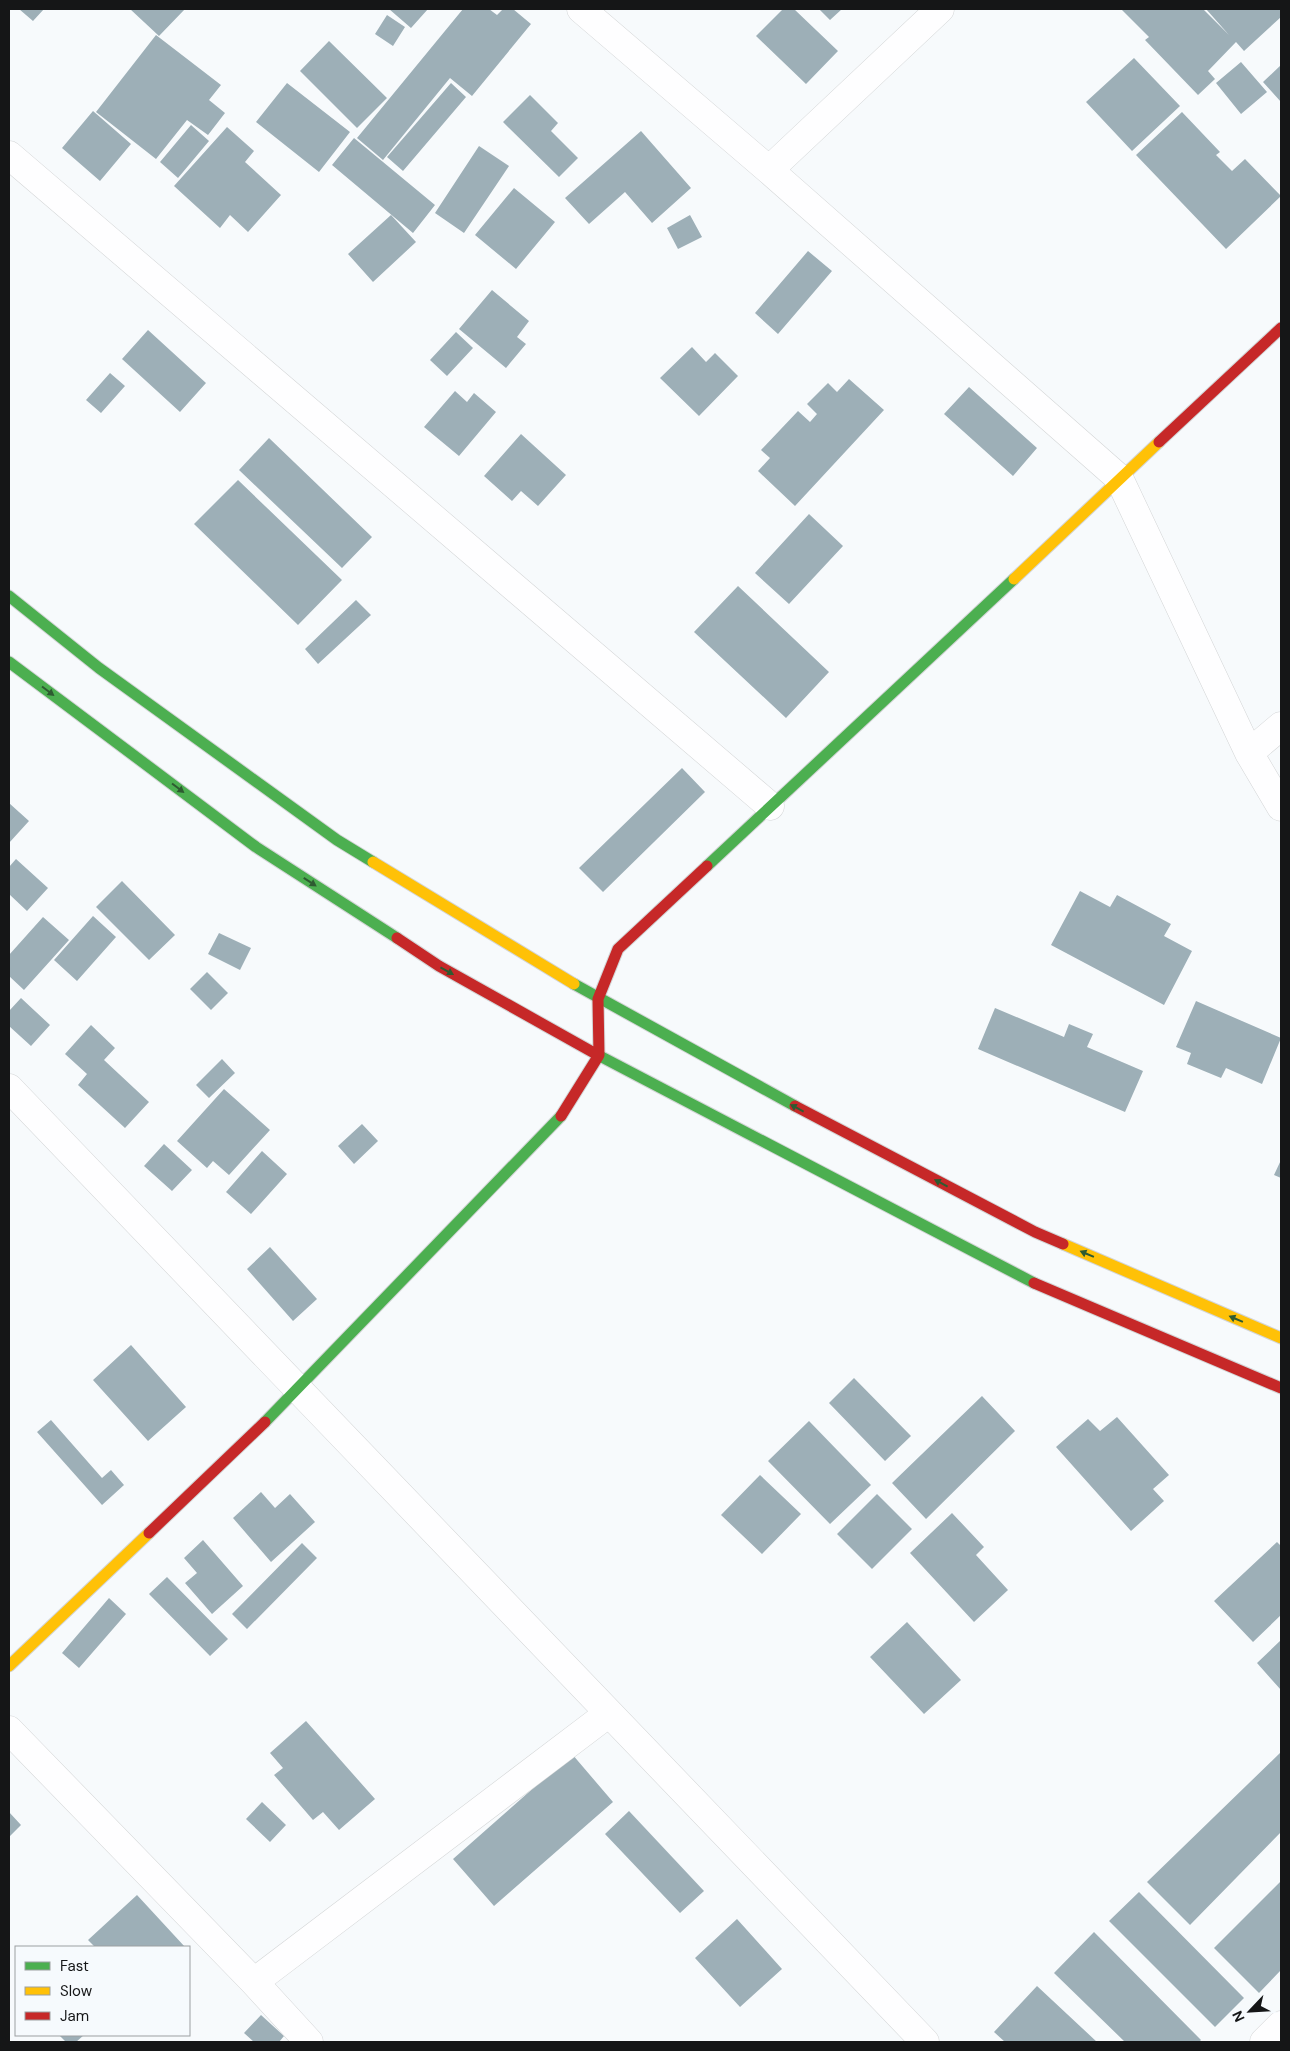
<svg xmlns="http://www.w3.org/2000/svg" width="1290" height="2051" font-family="'DM Sans',sans-serif">
<style>
.building{fill:#9dafb7}
.lines{fill:none;stroke-linecap:round;stroke-linejoin:round}
.street-casing{stroke:#d3d5d6;stroke-width:29}
.fast-casing{stroke:#d3d5d6;stroke-width:13}
.slow-casing{stroke:#d3d5d6;stroke-width:13}
.jam-casing{stroke:#d3d5d6;stroke-width:13}
.street{stroke:#fefeff;stroke-width:28}
.fast{stroke:#4caf50;stroke-width:11}
.slow{stroke:#ffc107;stroke-width:11}
.jam{stroke:#c62828;stroke-width:11}
.oneway{fill:#2e5b31}
</style>
<rect width="100%" height="100%" fill="#f7fafc"/>
<path class="building" d="M19 9H44L33 21Z
M130 9H185L159 36Z
M389 9H428L411 28Z
M463 9H489L497 15 503 9H513L531 24 472 96 450 78 383 160 357 138Z
M783 9H794L838 51 806 84 756 36Z
M819 9H842L830 20Z
M1121 9H1203L1229 35 1206 9H1281V17L1244 51 1236 42 1208 71 1215 79 1198 95 1145 40 1149 37Z
M387 15 405 27 393 46 375 34Z
M156 35 221 85 209 100 225 113 208 135 187 120 156 159 96 112Z
M329 41 387 98 357 128 300 71Z
M1134 58 1180 106 1132 151 1086 102Z
M1241 62 1267 92 1241 114 1216 83Z
M1281 65V102L1263 82Z
M287 83 350 132 319 172 256 122Z
M451 83 466 97 403 171 387 157Z
M530 95 558 123 551 131 578 158 559 177 503 122Z
M93 111 131 144 100 181 62 148Z
M1182 112 1220 152 1216 155 1232 171 1245 159 1281 196 1226 249 1136 155Z
M191 125 209 141 178 178 160 162Z
M227 127 254 151 245 162 281 195 248 232 230 215 220 228 174 186Z
M641 131 691 188 652 223 625 192 589 224 565 198Z
M354 138 435 205 413 233 332 165Z
M479 146 509 166 464 233 435 213Z
M514 188 555 222 516 269 475 235Z
M391 215 416 242 373 282 348 254Z
M690 215 702 237 678 249 667 228Z
M808 251 832 271 778 334 755 313Z
M492 290 529 321 517 337 526 344 506 368 459 329Z
M148 330 206 383 180 412 122 359Z
M456 332 473 348 447 376 430 360Z
M692 347 706 362 715 353 738 376 699 416 660 378Z
M110 373 125 386 101 413 86 400Z
M849 379 884 410 795 506 758 471 770 458 761 450 798 411 810 422 817 414 807 404 828 383 837 392Z
M969 387 1037 448 1013 476 944 414Z
M455 391 467 402 474 393 496 412 459 456 424 427Z
M521 434 566 475 538 506 521 491 512 501 484 476Z
M269 438 372 537 342 568 239 470Z
M238 480 342 580 298 625 194 524Z
M809 514 843 546 789 604 755 573Z
M738 586 829 672 786 718 694 632Z
M356 600 371 615 318 664 305 649Z
M682 768 705 792 603 892 579 868Z
M9 803 29 821 9 843Z
M16 859 48 888 27 911 9 894V867Z
M122 881 175 935 149 960 96 907Z
M1080 891 1110 907 1117 895 1171 924 1164 936 1192 951 1164 1005 1051 945Z
M93 916 116 937 77 981 54 960Z
M43 917 69 940 24 990 9 976V955Z
M219 933 251 948 240 970 208 954Z
M207 972 228 993 211 1010 190 989Z
M21 998 50 1025 31 1046 9 1026V1011Z
M1196 1001 1281 1038 1262 1084 1226 1068 1221 1078 1187 1064 1191 1053 1176 1047Z
M995 1008 1064 1037 1069 1024 1093 1034 1087 1047 1143 1071 1125 1112 978 1049Z
M91 1025 115 1048 104 1060 149 1102 125 1128 78 1085 87 1074 65 1054Z
M222 1059 235 1073 209 1098 196 1085Z
M224 1089 270 1130 229 1175 213 1161 207 1168 177 1141Z
M362 1124 378 1141 354 1164 338 1146Z
M164 1144 192 1170 172 1191 144 1166Z
M262 1151 287 1174 251 1214 226 1192Z
M1281 1160V1178L1274 1175Z
M270 1247 317 1299 293 1321 247 1269Z
M131 1345 186 1407 148 1441 93 1380Z
M854 1378 911 1436 885 1461 829 1403Z
M982 1396 1015 1431 926 1519 892 1483Z
M1117 1417 1169 1475 1153 1489 1164 1501 1131 1531 1056 1447 1088 1419 1100 1431Z
M51 1420 102 1478 111 1470 124 1485 102 1505 37 1432Z
M809 1421 871 1485 830 1524 768 1461Z
M760 1475 801 1514 762 1554 721 1515Z
M261 1492 275 1508 290 1494 315 1522 271 1562 233 1518Z
M877 1494 912 1529 872 1569 837 1534Z
M952 1513 984 1547 976 1555 1008 1590 974 1622 910 1553Z
M203 1540 243 1586 212 1614 185 1583 197 1573 184 1558Z
M1277 1542 1281 1546V1615L1253 1642 1214 1601Z
M302 1543 317 1558 247 1629 232 1614Z
M167 1577 228 1639 210 1656 149 1594Z
M109 1598 126 1614 79 1668 62 1653Z
M907 1622 961 1680 924 1714 870 1657Z
M1281 1640V1690L1257 1663Z
M306 1721 375 1799 339 1830 323 1812 313 1820 274 1775 283 1768 270 1753Z
M1281 1752V1832L1190 1925 1147 1882Z
M572 1754 613 1802 494 1906 453 1859Z
M262 1802 286 1825 270 1842 246 1819Z
M629 1811 704 1891 680 1913 605 1834Z
M9 1812 21 1825 9 1837Z
M1281 1881V1970L1259 1993 1214 1948Z
M1139 1892 1244 1998 1215 2027 1109 1921Z
M137 1895 185 1947H95L88 1940Z
M737 1919 782 1969 740 2007 695 1958Z
M1094 1932 1201 2040 1199 2042H1125L1054 1973Z
M1037 1986 1097 2042H1005L994 2032Z
M261 2015 284 2036 279 2042H254L244 2033Z
M59 2035H84L76 2042H66Z"/>
<g class="lines">
<defs>
<path id="street" d="M581 9 769 170 1119 478 1249 753 1281 807
M9 155 770 806
M769 170 940 9
M1249 753 1281 726
M9 1088 925 2042
M9 1730 254 1982 309 2042
M254 1982 609 1713
M1264 2042 1281 2025"/>
<path id="fast" d="M9 596 99 668 337 840 373 862
M9 662 256 847 397 938
M707 866 1014 579
M574 984 795 1106
M596 1054 1034 1283
M265 1422 561 1116"/>
<path id="slow" d="M1014 579 1159 442
M373 862 574 984
M1063 1244 1281 1338
M9 1666 149 1533"/>
<path id="jam" d="M1159 442 1281 328
M397 938 439 966 596 1054
M795 1106 1035 1232 1063 1244
M561 1116 599 1055 598 999 618 949 707 866
M1034 1283 1281 1388
M149 1533 265 1422"/>
</defs>
<use href="#street" class="street-casing"/>
<use href="#fast" class="fast-casing"/>
<use href="#slow" class="slow-casing"/>
<use href="#jam" class="jam-casing"/>
<use href="#street" class="street"/>
<use href="#fast" class="fast"/>
<use href="#slow" class="slow"/>
<use href="#jam" class="jam"/>
</g>
<defs><path id="oneway-solid" d="M-6-.8H1V-3.2L6.5 0L1 3.2V.8H-6Z" transform="scale(1.25)"/></defs>
<g class="oneway">
<use href="#oneway-solid" transform="translate(48 691) rotate(37)"/>
<use href="#oneway-solid" transform="translate(178 788) rotate(37)"/>
<use href="#oneway-solid" transform="translate(310 882) rotate(33)"/>
<use href="#oneway-solid" transform="translate(447 971) rotate(29)"/>
<use href="#oneway-solid" transform="translate(797 1108) rotate(-152)"/>
<use href="#oneway-solid" transform="translate(941 1183) rotate(-152)"/>
<use href="#oneway-solid" transform="translate(1087 1254) rotate(-157)"/>
<use href="#oneway-solid" transform="translate(1236 1319) rotate(-157)"/>
</g>
<rect width="1290" height="2051" fill="none" stroke="#151617" stroke-width="20"/>
<rect x="15" y="1946" width="175" height="90" fill="#f6fafd" stroke="#9c9fa1"/>
<rect x="25" y="1962" width="25" height="8" fill="#4caf50" stroke="#9c9fa1"/>
<text x="60" y="1971" font-size="15" fill="#151617">Fast</text>
<rect x="25" y="1987" width="25" height="8" fill="#ffc107" stroke="#9c9fa1"/>
<text x="60" y="1996" font-size="15" fill="#151617">Slow</text>
<rect x="25" y="2012" width="25" height="8" fill="#c62828" stroke="#9c9fa1"/>
<text x="60" y="2021" font-size="15" fill="#151617">Jam</text>
<g transform="translate(1250 2011) rotate(245)" stroke="#f6fafd" stroke-width="4" paint-order="stroke">
<path d="M0-4L9 19L0 12L-9 19Z" fill="#151617"/>
<text y="-8" font-size="14" font-weight="bold" text-anchor="middle" fill="#151617">N</text>
</g>
</svg>
